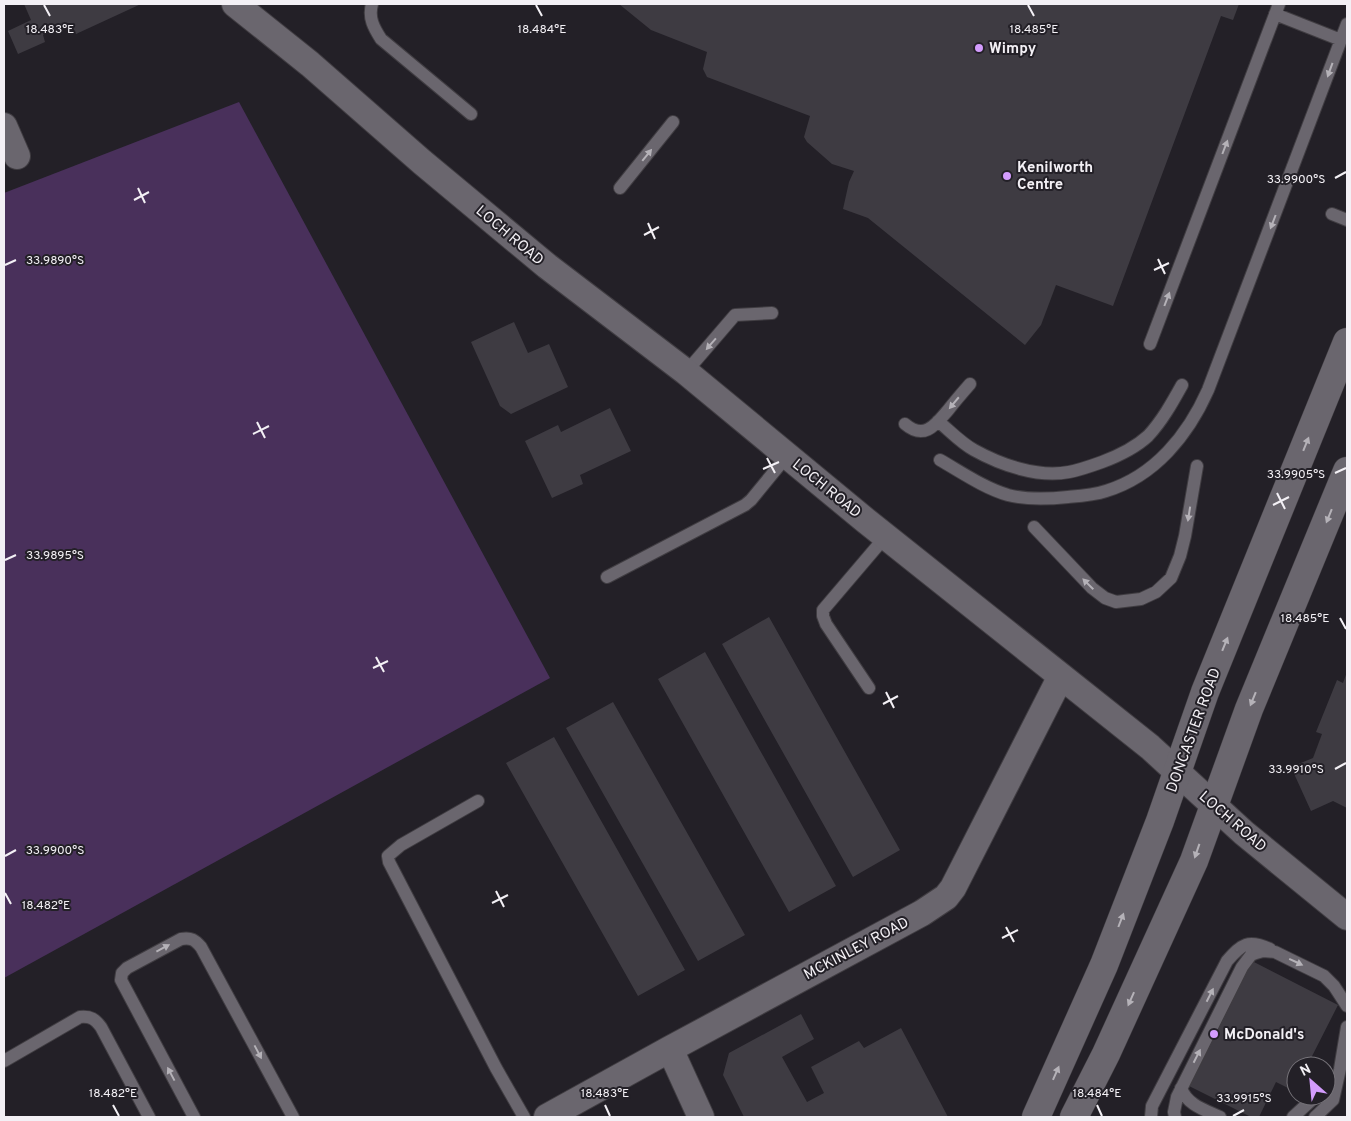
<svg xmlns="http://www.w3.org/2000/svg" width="1351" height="1121" font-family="Overpass,sans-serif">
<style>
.green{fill:#49305b}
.building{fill:#3e3b42}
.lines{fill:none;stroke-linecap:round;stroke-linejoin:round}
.service-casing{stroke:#403d42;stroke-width:14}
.minor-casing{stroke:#403d42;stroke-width:28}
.tertiary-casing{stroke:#403d42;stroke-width:29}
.service{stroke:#6a666e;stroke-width:12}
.minor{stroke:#6a666e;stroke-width:26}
.tertiary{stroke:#6a666e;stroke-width:28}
.oneway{fill:#b5b2b8}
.ticks{fill:none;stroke:#f3f0f5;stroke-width:2}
.poi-dot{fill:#d39cfd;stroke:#232027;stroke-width:2}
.labels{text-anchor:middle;stroke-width:4;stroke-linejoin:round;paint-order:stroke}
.poi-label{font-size:15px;font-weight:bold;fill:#f3f0f5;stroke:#232027;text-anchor:start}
.street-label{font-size:15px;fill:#f3f0f5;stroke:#232027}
.ticks-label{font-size:12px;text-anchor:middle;fill:#f3f0f5;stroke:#232027;stroke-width:4;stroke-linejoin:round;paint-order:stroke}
</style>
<rect width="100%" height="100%" fill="#232027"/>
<path class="green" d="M239 102 550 678 4 978V193Z"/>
<path class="building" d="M24 4H141L76 34 70 23 43 35 45 42 18 54 8 31 31 20Z
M619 4H1239L1233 20 1221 16 1113 306 1056 285 1041 325 1025 345 868 218 843 209 849 182 854 171 832 164 807 142 804 137 810 116 707 77 703 69 707 52 651 30Z
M514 322 528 353 549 344 568 387 511 414 500 406 471 342Z
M610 408 631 451 580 475 583 484 552 498 525 441 558 425 561 432Z
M769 617 900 850 853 877 722 644Z
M705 652 836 886 789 912 658 679Z
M1347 672V808L1333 801 1311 811 1291 767 1313 758 1322 734 1316 732 1337 680 1343 683Z
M613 702 745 935 698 961 566 728Z
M554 737 685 970 638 996 506 763Z
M1252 961 1338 1005 1307 1066H1296V1088L1294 1091 1276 1082 1259 1117H1251L1189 1086Z
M801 1014 814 1039 782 1057 807 1102 824 1093 811 1067 859 1041 864 1048 901 1028 948 1117H744L723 1075 729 1053Z"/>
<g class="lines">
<defs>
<path id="service" d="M372 4C368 18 374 28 381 39L471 114
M1275 14 1341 40
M620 188 673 122
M1332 214 1347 220
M1150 344 1279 4
M686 372 735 315 772 313
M938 421C950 431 961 443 974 450 1001 465 1038 478 1069 472 1080 470 1091 466 1102 462 1118 456 1135 448 1148 436 1162 421 1172 403 1182 385
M905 424C925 441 936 424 949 409 956 400 963 392 970 384
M940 460C961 472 984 488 1008 495 1027 500 1049 499 1068 497 1080 496 1094 495 1106 491 1155 476 1188 435 1208 390L1347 24
M1034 527 1092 588 1105 598 1116 602 1141 599 1156 592 1171 578 1180 556 1185 536 1197 466
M607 577 745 505 751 500 787 456
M869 688 826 624 823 616V610L886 536
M478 801 401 845 388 856 389 862 496 1068 524 1117
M4 1061 80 1017C91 1016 95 1019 101 1027L149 1117
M1181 1088C1187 1105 1205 1110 1220 1117
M194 1117 121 980 122 973 127 968 181 939C191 937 195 940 201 947L293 1117
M1151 1117 1152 1106 1227 961C1242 944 1248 939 1270 949
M1175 1117 1174 1112 1177 1097 1242 967 1251 955 1256 953 1263 951 1275 952 1324 976 1334 986 1347 1006
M1293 1117 1316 1096
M1315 1117 1333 1100 1340 1069 1347 1027"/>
<path id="minor" d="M235 4 310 64 422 162 547 266 686 372 865 520 1150 747 1244 833 1347 917
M4 126 17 156
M670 1049 701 1117
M547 1117 670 1049 922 913 946 897 953 888 1061 676"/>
<path id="tertiary" d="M1036 1117 1104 965 1160 821 1205 692 1347 342
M1074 1117 1106 1054 1194 861 1249 709 1347 471"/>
</defs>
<use href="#service" class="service-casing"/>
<use href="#minor" class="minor-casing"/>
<use href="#tertiary" class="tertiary-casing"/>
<use href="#service" class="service"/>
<use href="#minor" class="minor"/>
<use href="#tertiary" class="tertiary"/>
</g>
<defs><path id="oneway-solid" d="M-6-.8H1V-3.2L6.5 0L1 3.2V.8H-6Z" transform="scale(1.25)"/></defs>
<g class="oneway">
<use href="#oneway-solid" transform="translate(1330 70) rotate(110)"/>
<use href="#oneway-solid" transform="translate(1225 147) rotate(-69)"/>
<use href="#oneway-solid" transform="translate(647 155) rotate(-51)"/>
<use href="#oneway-solid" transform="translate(1273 222) rotate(111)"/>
<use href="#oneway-solid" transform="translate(1167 299) rotate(-69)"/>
<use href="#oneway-solid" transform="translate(711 344) rotate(131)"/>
<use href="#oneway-solid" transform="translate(954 403) rotate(130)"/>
<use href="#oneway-solid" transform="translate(1306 444) rotate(-68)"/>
<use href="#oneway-solid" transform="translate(1189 514) rotate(99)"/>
<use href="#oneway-solid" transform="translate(1329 516) rotate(112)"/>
<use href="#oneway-solid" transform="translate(1088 584) rotate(-135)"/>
<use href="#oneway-solid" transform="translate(1225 644) rotate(-68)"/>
<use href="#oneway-solid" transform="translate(1253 699) rotate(112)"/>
<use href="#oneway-solid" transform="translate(1197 851) rotate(109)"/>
<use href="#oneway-solid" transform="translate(1121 920) rotate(-69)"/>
<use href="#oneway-solid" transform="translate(163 948) rotate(-28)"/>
<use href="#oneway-solid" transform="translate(1296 962) rotate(25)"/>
<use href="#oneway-solid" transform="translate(1210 995) rotate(-63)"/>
<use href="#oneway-solid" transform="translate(1131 999) rotate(114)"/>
<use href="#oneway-solid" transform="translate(258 1052) rotate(62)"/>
<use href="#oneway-solid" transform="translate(1197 1056) rotate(-63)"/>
<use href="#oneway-solid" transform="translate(1056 1073) rotate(-66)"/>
<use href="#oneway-solid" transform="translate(171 1074) rotate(-118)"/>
</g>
<path class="ticks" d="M44 5 50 16M536 5 542 16M1028 5 1034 16M1335 178 1346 172M138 188 145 203M134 200 149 192M648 223 655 239M644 235 659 227M1158 259 1165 274M5 265 16 260M1154 270 1169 263M257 422 265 438M253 434 269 426M767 458 775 473M763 469 779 462M1335 473 1346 468M1277 493 1285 509M1273 505 1289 497M5 560 16 555M1340 618 1346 629M376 657 384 672M373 668 388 661M886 692 894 708M883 704 898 696M1335 769 1346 763M5 856 16 850M496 891 504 907M5 893 11 904M492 903 508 895M1006 927 1014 942M1002 938 1018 930M113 1105 119 1116M605 1105 610 1116M1097 1105 1102 1116M1233 1116 1244 1110"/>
<g class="poi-dot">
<circle cx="979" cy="48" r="5"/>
<circle cx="1007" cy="176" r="5"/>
<circle cx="1214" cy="1034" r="5"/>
</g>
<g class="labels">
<g class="poi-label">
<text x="989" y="53">Wimpy</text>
<text x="1017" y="172">Kenilworth<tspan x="1017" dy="17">Centre</tspan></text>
<text x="1224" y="1039">McDonald's</text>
</g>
<g class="street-label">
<text transform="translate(510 235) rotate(40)" y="5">LOCH ROAD</text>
<text transform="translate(827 488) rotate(39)" y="5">LOCH ROAD</text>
<text transform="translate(1193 730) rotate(-70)" y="5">DONCASTER ROAD</text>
<text transform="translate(1233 821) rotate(41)" y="5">LOCH ROAD</text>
<text transform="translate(856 948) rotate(-28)" y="5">MCKINLEY ROAD</text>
</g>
</g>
<g class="ticks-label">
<text x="50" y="33">18.483°E</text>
<text x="542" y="33">18.484°E</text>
<text x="1034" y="33">18.485°E</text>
<text x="1296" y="183">33.9900°S</text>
<text x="55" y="264">33.9890°S</text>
<text x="1296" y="478">33.9905°S</text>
<text x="55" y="559">33.9895°S</text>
<text x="1305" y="622">18.485°E</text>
<text x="1296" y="773">33.9910°S</text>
<text x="55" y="854">33.9900°S</text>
<text x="46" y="909">18.482°E</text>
<text x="113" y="1097">18.482°E</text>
<text x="605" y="1097">18.483°E</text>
<text x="1097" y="1097">18.484°E</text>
<text x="1244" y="1102">33.9915°S</text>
</g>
<rect width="1351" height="1121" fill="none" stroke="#f3f0f5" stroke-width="10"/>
<g transform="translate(1311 1081) rotate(333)"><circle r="24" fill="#232027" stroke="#767379"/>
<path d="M0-4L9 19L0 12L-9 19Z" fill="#d39cfd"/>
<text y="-8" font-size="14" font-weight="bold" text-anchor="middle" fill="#f3f0f5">N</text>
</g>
</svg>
